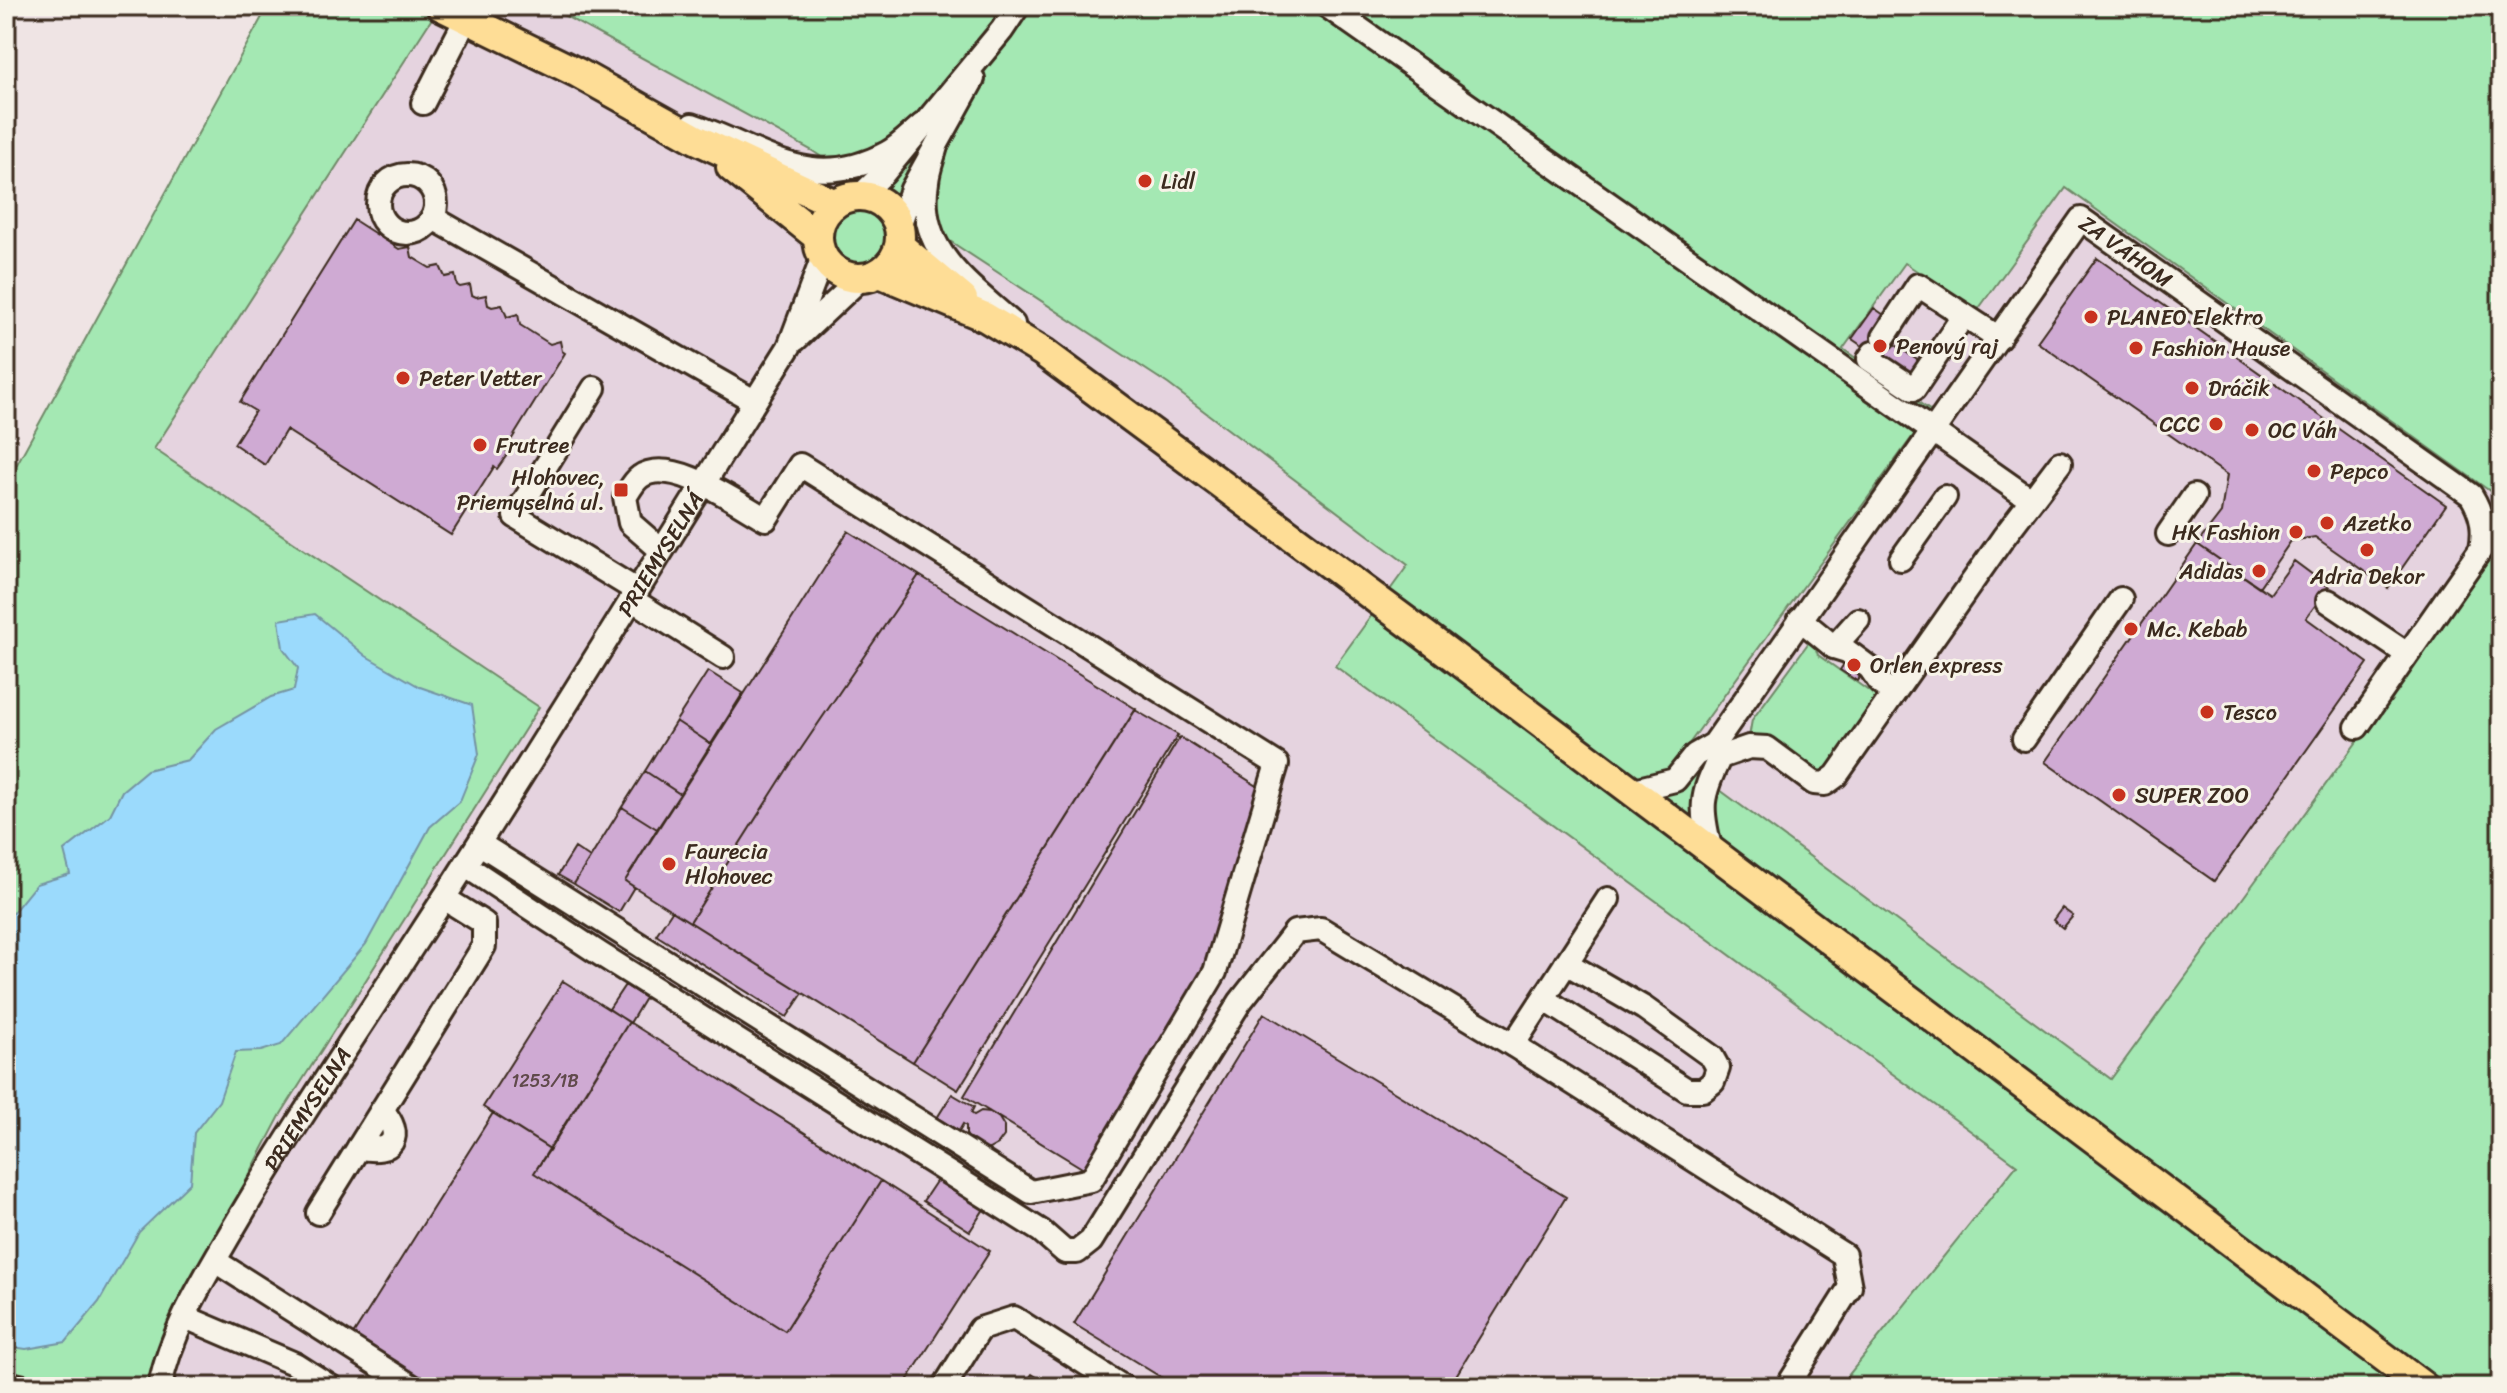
<svg xmlns="http://www.w3.org/2000/svg" width="2507" height="1393" font-family="Sriracha,sans-serif">
<style>
.built{fill:#e5d3df}
.green{fill:#a4e8b3;stroke:#708968;stroke-width:2}
.water{fill:#9bdafc;stroke:#7594a3;stroke-width:2}
.building{fill:#cfaad3;stroke:#3b2a1e;stroke-width:2}
.lines{fill:none;stroke-linecap:round;stroke-linejoin:round}
.minor-casing{stroke:#3b2a1e;stroke-width:28}
.major-casing{stroke:#3b2a1e;stroke-width:34}
.minor{stroke:#f7f3e8;stroke-width:22}
.major{stroke:#fedd96;stroke-width:28}
.poi-dot{fill:#c8321e;stroke:#f7f3e8;stroke-width:3}
.labels{text-anchor:middle;stroke-width:6;stroke-linejoin:round;paint-order:stroke}
.number-label{font-size:18px;fill:#604a4b}
.poi-label{font-size:22px;fill:#3b2a1e;stroke:#f7f3e8;text-anchor:start}
.street-label{font-size:22px;fill:#3b2a1e;stroke:#f7f3e8}
</style>
<rect width="100%" height="100%" fill="#efe4e4"/>
<filter id="ink" filterUnits="userSpaceOnUse"><feTurbulence type="fractalNoise" baseFrequency=".0125" numOctaves="2"/><feDisplacementMap in="SourceGraphic" scale="16" xChannelSelector="R" yChannelSelector="G"/><feConvolveMatrix kernelMatrix="1 2 1 2 8 2 1 2 1" color-interpolation-filters="sRGB"/></filter>
<g filter="url(#ink)">
<path class="built" d="M440 6H547L811 150 1168 384 1408 565 1336 666 2017 1165 1839 1387H148L154 1357 281 1114 538 707 154 449Z
M2066 188 2501 499V544L2111 1079 1678 759 1930 412 1843 349 1905 262 1977 311Z"/>
<path class="green" d="M268 6H440L154 449 539 707 281 1114 154 1357 148 1387H6V484Z
M547 6H2501V499L2066 188 1977 311 1905 263 1843 349 1931 411 1678 759 2111 1079 2501 544V1387H1839L2017 1165 1335 666 1408 565 1168 384 811 150Z
M829 237a30 30 0 1 1 60 0a30 30 0 1 1-60 0Z
M1812 638 1818 655 1880 699 1830 770C1800 779 1779 734 1749 737L1752 720Z"/>
<path class="water" d="M315 614 366 656 420 687 472 705 479 754 460 801 430 827 366 944 281 1045 261 1051 236 1052 219 1101 194 1133 190 1183 139 1232 99 1302 66 1342 26 1349 6 1346V921L36 884 70 874 64 851 110 815 122 791 147 770 188 760 216 729 271 697 294 690 298 668 283 648 279 620Z"/>
<path class="building" d="M354 220 399 249 410 247 412 257 430 268 440 266 445 277 455 275 457 285 460 287 470 285 472 295 476 297 486 295 488 305 492 307 502 305 507 317 518 314 520 325 550 344 560 341 562 351 565 353 505 450 509 452 497 469 494 467 451 535 286 430 265 465 234 444 255 411 240 402Z
M2097 258 2446 505 2388 588 2315 537 2291 541 2259 587 2197 544 2221 513 2227 475 2037 342Z
M1874 308 1887 317 1877 332 1923 364 1912 380 1852 339Z
M848 531 919 575 786 771 690 922 625 881Z
M2197 544 2270 594 2294 561 2329 587 2306 618 2368 663 2214 881 2045 762Z
M919 575 1136 709 913 1062 690 922 786 771Z
M1852 652 1869 664 1857 681 1840 670Z
M708 671 743 693 711 744 676 721Z
M1135 710 1178 735 958 1090 913 1062Z
M676 721 711 744 680 794 645 771Z
M1180 737 1265 791 1211 969 1087 1171 964 1096Z
M645 771 680 794 657 829 622 807Z
M622 807 657 829 625 881 634 887 619 912 574 884Z
M575 848 590 858 574 884 558 875Z
M2062 908 2073 916 2063 928 2053 920Z
M672 911 803 993 787 1017 656 935Z
M563 981 629 1022 550 1149 483 1107Z
M625 985 645 998 630 1023 609 1009Z
M1264 1013 1566 1197 1449 1387H1177L1074 1324Z
M629 1022 881 1181 785 1331 534 1173Z
M952 1094 974 1107 971 1113 974 1115 981 1111 990 1112 999 1118 1004 1126V1136L998 1144 989 1149H979L971 1144 966 1134V1126L963 1124 959 1131 937 1118Z
M493 1113 550 1149 534 1173 785 1331 881 1181 990 1251 903 1387H430L351 1338Z
M937 1180 984 1209 970 1231 923 1201Z
M1032 1374 1053 1387H1023Z"/>
<g class="lines">
<defs>
<g id="minor">
<path d="M1327 6 2031 500"/>
<path d="M423 103 466 19"/>
<path d="M692 125C765 150 810 194 887 153 900 146 911 134 922 125"/>
<path d="M936 146C933 158 928 170 927 182 916 251 968 283 1013 324"/>
<circle cx="407" cy="204" r="29"/>
<path d="M860 196 883 174 1002 30 1018 6"/>
<path d="M433 218 754 401"/>
<path d="M899 226 912 189 973 79"/>
<path d="M1884 337 1918 285 1999 338"/>
<path d="M795 340 861 278"/>
<path d="M1873 353 1869 359 1914 389 1964 315"/>
<path d="M594 388 515 516 636 590"/>
<path d="M2168 534 2194 496"/>
<path d="M1901 559 1945 497"/>
<path d="M631 599 723 657"/>
<path d="M2328 601 2407 654"/>
<path d="M1800 619 1834 647 1847 651 1870 668 1881 684 1894 693"/>
<path d="M1834 647 1858 620"/>
<path d="M2024 739 2121 599"/>
<path id="s1" d="M1630 791 1675 780 1695 755 1714 744 2081 219 2471 495C2482 513 2485 528 2481 549L2357 727"/>
<path d="M480 844 1031 1192 1091 1180 1215 972 1277 764 800 465 766 519C737 503 671 455 640 477 634 481 629 491 625 497L630 523 661 550"/>
<path d="M1711 851C1700 808 1700 797 1720 757L1749 747 1767 748 1814 783 1825 784 1836 776 2003 538 2060 463"/>
<path d="M466 866 600 954 1041 1231 1065 1252H1077L1091 1241 1240 1002 1295 932 1321 929 1513 1045 1844 1255 1850 1287 1787 1387"/>
<path d="M1544 999 1687 1090H1703L1713 1082 1718 1068 1712 1057 1644 1008 1566 963"/>
<path d="M1513 1045 1608 899"/>
<path d="M359 1147C393 1156 405 1136 382 1110"/>
<path d="M318 1213 484 946V923L444 898"/>
<path d="M215 1261 413 1387"/>
<path d="M185 1317 295 1364 331 1387"/>
<path d="M6 1383 23 1387"/>
<path id="s2" d="M160 1387C171 1330 205 1277 234 1227 292 1128 356 1034 418 938 545 743 665 544 789 347L823 257"/>
<path d="M944 1387 980 1329 1014 1318 1123 1387"/>
</g>
<path id="major" d="M441 6 578 73 696 139 835 204
M731 167 818 237
M818 237a41 41 0 1 1 82 0a41 41 0 1 1-82 0Z
M900 246 963 299
M880 273 985 317 1043 352 1410 624 2424 1387"/>
</defs>
<use href="#minor" class="minor-casing"/>
<use href="#major" class="major-casing"/>
<use href="#minor" class="minor"/>
<use href="#major" class="major"/>
</g>
</g>
<g class="poi-dot">
<circle cx="1145" cy="181" r="8"/>
<circle cx="2091" cy="317" r="8"/>
<circle cx="1880" cy="346" r="8"/>
<circle cx="2136" cy="348" r="8"/>
<circle cx="403" cy="378" r="8"/>
<circle cx="2192" cy="388" r="8"/>
<circle cx="2216" cy="424" r="8"/>
<circle cx="2252" cy="430" r="8"/>
<circle cx="480" cy="445" r="8"/>
<circle cx="2314" cy="471" r="8"/>
<rect x="613" y="482" width="16" height="16" rx="4"/>
<circle cx="2327" cy="523" r="8"/>
<circle cx="2296" cy="532" r="8"/>
<circle cx="2367" cy="550" r="8"/>
<circle cx="2259" cy="571" r="8"/>
<circle cx="2131" cy="629" r="8"/>
<circle cx="1854" cy="665" r="8"/>
<circle cx="2207" cy="712" r="8"/>
<circle cx="2119" cy="795" r="8"/>
<circle cx="669" cy="864" r="8"/>
</g>
<g class="labels">
<g class="number-label">
<text x="545" y="1087">1253/1B</text>
</g>
<g class="poi-label">
<text x="1161" y="189">Lidl</text>
<text x="2107" y="325">PLANEO Elektro</text>
<text x="1896" y="354">Penový raj</text>
<text x="2152" y="356">Fashion Hause</text>
<text x="419" y="386">Peter Vetter</text>
<text x="2208" y="396">Dráčik</text>
<text x="2200" y="432" text-anchor="end">CCC</text>
<text x="2268" y="438">OC Váh</text>
<text x="496" y="453">Frutree</text>
<text x="2330" y="479">Pepco</text>
<text x="605" y="485" text-anchor="end">Hlohovec,<tspan x="605" dy="25">Priemyselná ul.</tspan></text>
<text x="2343" y="531">Azetko</text>
<text x="2280" y="540" text-anchor="end">HK Fashion</text>
<text x="2243" y="579" text-anchor="end">Adidas</text>
<text x="2367" y="584" text-anchor="middle">Adria Dekor</text>
<text x="2147" y="637">Mc. Kebab</text>
<text x="1870" y="673">Orlen express</text>
<text x="2223" y="720">Tesco</text>
<text x="2135" y="803">SUPER ZOO</text>
<text x="685" y="859">Faurecia<tspan x="685" dy="25">Hlohovec</tspan></text>
</g>
<g class="street-label">
<text dy="8" stroke="none"><textPath href="#s1" startOffset="796">ZA VÁHOM</textPath></text>
<text dy="8" stroke="none"><textPath href="#s2" startOffset="974">PRIEMYSELNÁ</textPath></text>
<text dy="8" stroke="none"><textPath href="#s2" startOffset="316">PRIEMYSELNÁ</textPath></text>
</g>
</g>
<rect width="2507" height="1393" fill="none" stroke="#f7f3e8" stroke-width="32"/>
<rect x="16" y="16" width="2475" height="1361" fill="none" stroke="#3b2a1e" stroke-width="3" filter="url(#ink)"/>
</svg>
